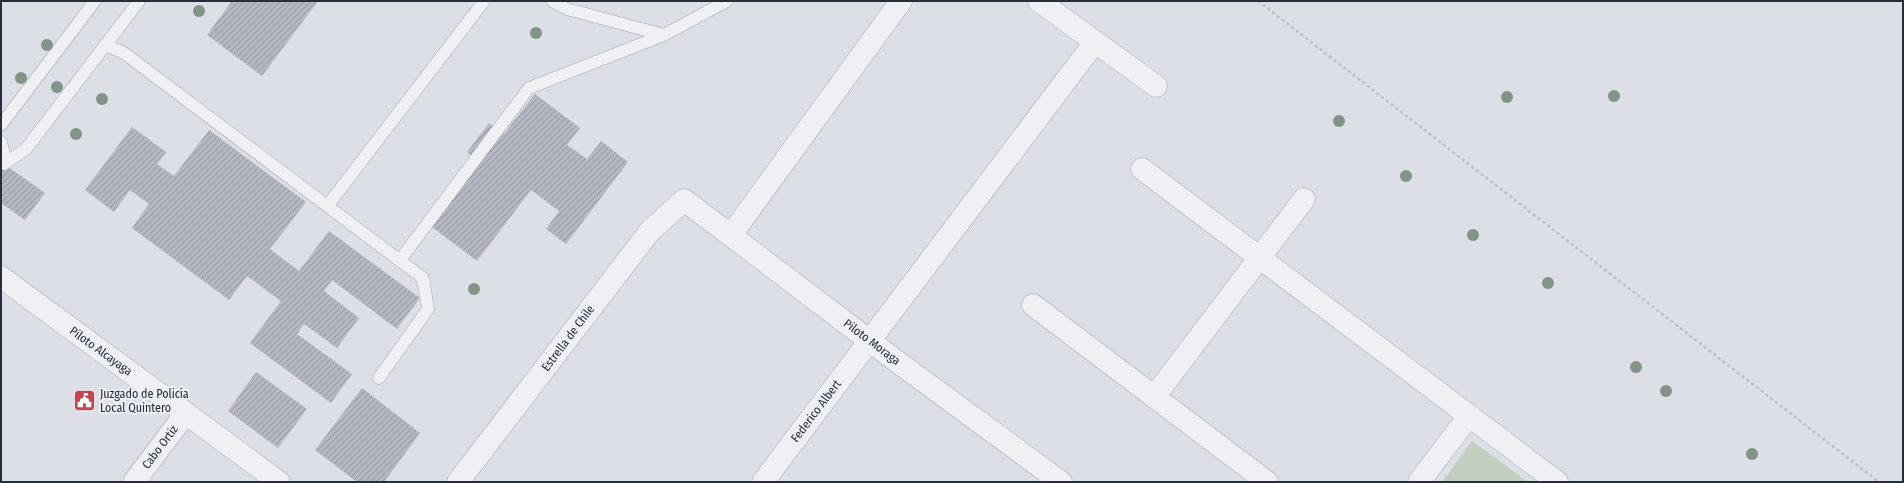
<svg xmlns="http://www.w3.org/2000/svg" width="1904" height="483" font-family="'Fira Sans Condensed',sans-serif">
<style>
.grass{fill:#c1cfbe}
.building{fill:url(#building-hatch)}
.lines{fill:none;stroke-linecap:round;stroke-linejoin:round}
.lane-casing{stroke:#a2a6af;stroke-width:13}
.street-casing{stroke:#a2a6af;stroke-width:23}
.path{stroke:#bbbdc4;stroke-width:2.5;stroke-dasharray:3 3;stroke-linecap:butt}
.lane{stroke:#eff0f4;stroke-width:12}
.street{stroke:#eff0f4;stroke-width:22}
.tree{fill:#829485}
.labels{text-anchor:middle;stroke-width:4;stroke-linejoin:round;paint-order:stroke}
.street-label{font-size:12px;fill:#272d3b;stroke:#ebeef3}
.poi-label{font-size:12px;fill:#272d3b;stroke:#ebeef3;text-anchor:start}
</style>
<defs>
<pattern id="building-hatch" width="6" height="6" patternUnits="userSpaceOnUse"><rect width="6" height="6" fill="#b4b8c2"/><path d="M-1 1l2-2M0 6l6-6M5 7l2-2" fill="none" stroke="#92969f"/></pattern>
</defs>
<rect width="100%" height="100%" fill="#dcdfe6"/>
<path class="grass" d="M1472 441 1528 482H1442Z"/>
<path class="building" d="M232 1H318L262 76 207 35Z
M535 94 580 128 567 145 587 159 601 141 628 162 566 244 546 229 559 211 531 190 477 261 432 227 480 163 467 152 489 123 504 134Z
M132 127 166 152 157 164 174 176 209 130 306 202 270 249 299 271 329 231 420 298 397 329 332 280 324 291 359 318 337 348 304 324 297 334 352 374 331 403 250 343 281 301 247 276 229 300 132 228 149 204 130 190 114 212 85 190Z
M1 162 45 193 25 220 1 203Z
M256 372 307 409 278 448 228 411Z
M362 388 420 433 384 482H357L315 450Z"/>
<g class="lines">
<defs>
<path id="lane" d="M552 1 567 9 664 35
M106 45 124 53 423 278 428 309 379 378
M1 125 95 1
M1 142 6 162
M4 164 26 149 139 1
M328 205 484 1
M400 260 529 88 664 35 727 1"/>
<path id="street" d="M1039 1 1156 86
M1142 169 1557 482
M731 235 901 1
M1 277 279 482
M1033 305 1267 482
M1154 397 1304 199
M134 482 186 413
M458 482 650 231 684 200 899 363 1061 482
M763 482 1095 42
M1419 482 1469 416"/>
</defs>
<use href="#lane" class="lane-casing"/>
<use href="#street" class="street-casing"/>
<path class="path" d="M1258 1 1879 482"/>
<use href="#lane" class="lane"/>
<use href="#street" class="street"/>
</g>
<g class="tree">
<circle cx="199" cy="11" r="6"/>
<circle cx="536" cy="33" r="6"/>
<circle cx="47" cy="45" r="6"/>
<circle cx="21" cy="78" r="6"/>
<circle cx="57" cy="87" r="6"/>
<circle cx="1614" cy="96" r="6"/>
<circle cx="1507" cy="97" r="6"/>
<circle cx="102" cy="99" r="6"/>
<circle cx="1339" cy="121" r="6"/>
<circle cx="76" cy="134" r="6"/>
<circle cx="1406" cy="176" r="6"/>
<circle cx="1473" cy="235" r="6"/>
<circle cx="1548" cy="283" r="6"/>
<circle cx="474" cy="289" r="6"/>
<circle cx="1636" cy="367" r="6"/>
<circle cx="1666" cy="391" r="6"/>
<circle cx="1752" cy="454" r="6"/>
</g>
<defs>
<symbol id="civic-square" viewBox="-11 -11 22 22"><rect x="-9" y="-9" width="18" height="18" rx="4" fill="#c54651" stroke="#ebeef3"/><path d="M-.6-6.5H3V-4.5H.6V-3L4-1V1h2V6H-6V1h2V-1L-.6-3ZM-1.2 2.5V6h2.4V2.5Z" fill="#fff"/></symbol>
</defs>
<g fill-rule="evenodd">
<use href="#civic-square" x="72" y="388" width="25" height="25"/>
</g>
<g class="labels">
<g class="street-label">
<text transform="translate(568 338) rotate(-53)" y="4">Estrella de Chile</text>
<text transform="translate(872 342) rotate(37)" y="4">Piloto Moraga</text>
<text transform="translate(101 351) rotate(36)" y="4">Piloto Alcayaga</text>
<text transform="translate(816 411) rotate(-53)" y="4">Federico Albert</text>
<text transform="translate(160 447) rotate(-53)" y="4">Cabo Ortiz</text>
</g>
<g class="poi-label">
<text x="100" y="398">Juzgado de Policía<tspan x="100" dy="14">Local Quintero</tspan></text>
</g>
</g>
<rect width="1904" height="483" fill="none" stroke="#272d3b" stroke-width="4"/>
</svg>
